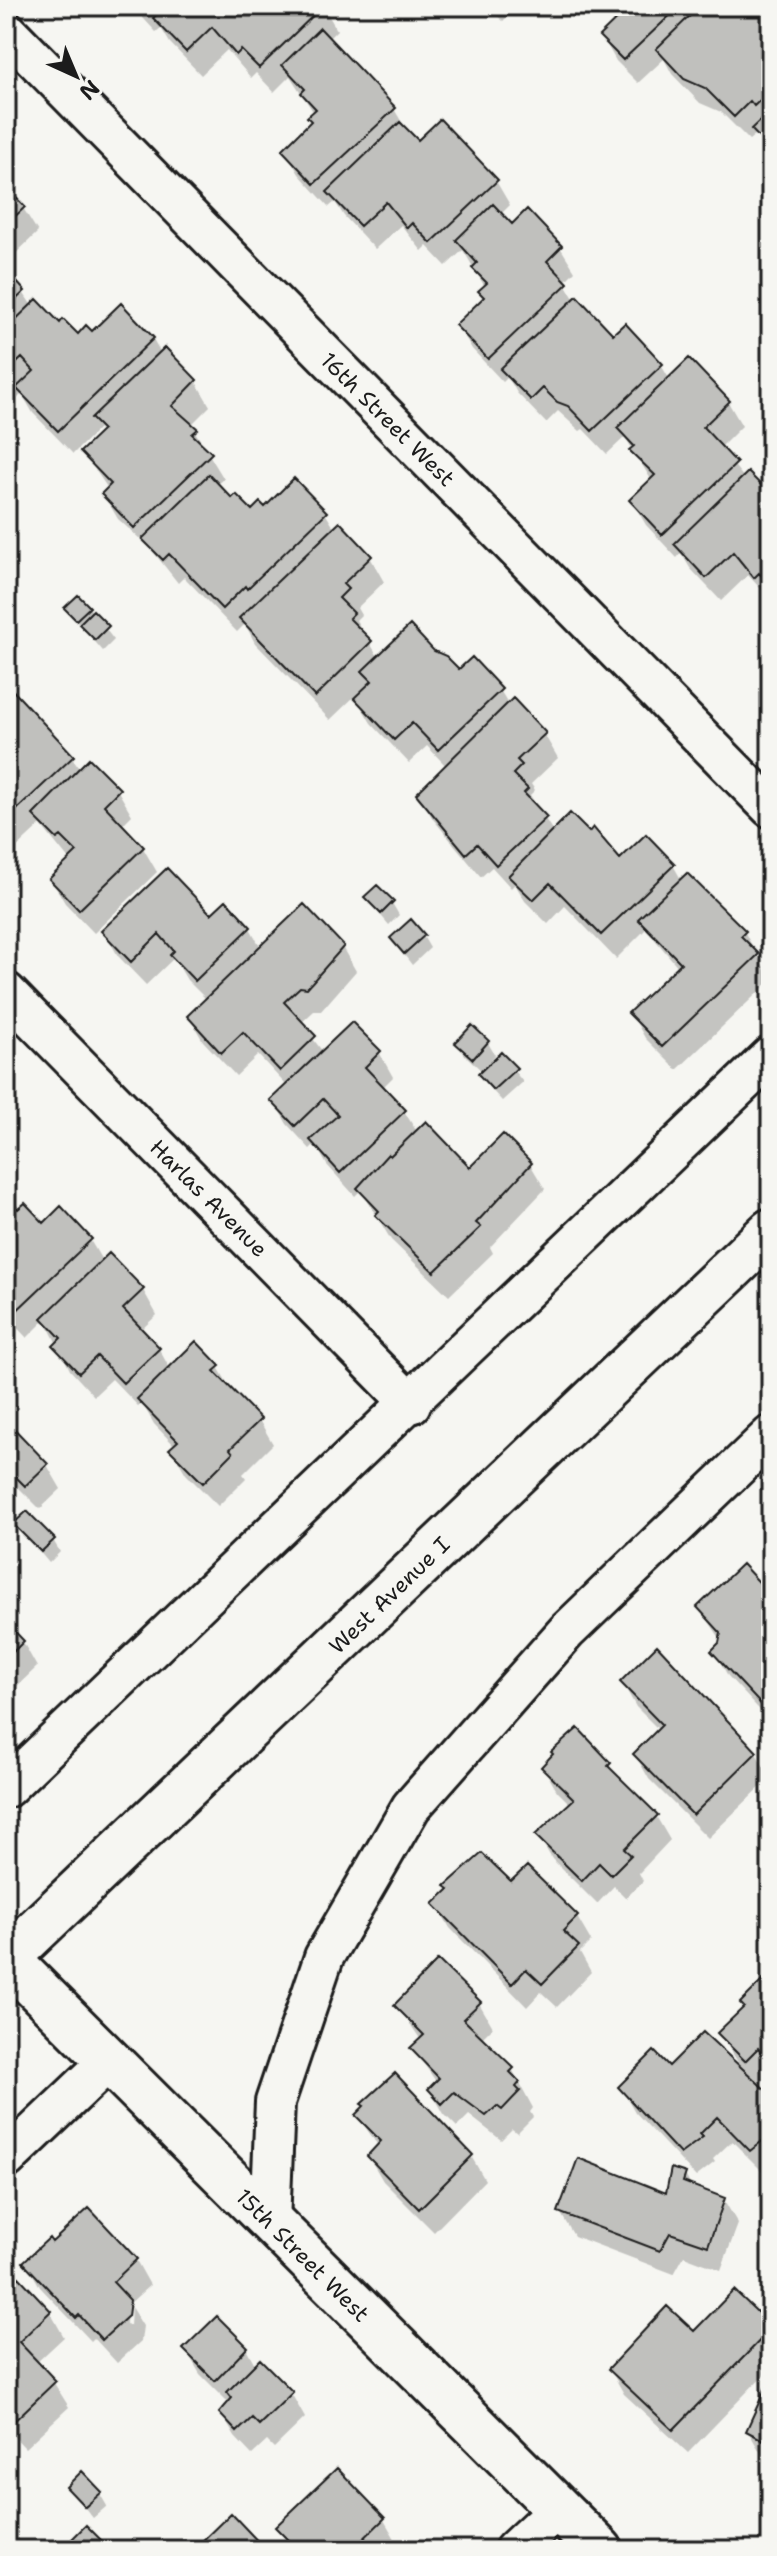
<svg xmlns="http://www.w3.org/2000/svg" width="777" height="2556" font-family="'Shantell Sans',sans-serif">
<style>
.shadow{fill:#0003;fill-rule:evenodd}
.building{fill:#c0c0bd;stroke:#1c1c1c;stroke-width:2}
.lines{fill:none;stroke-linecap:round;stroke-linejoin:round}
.minor-casing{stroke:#1c1c1c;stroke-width:44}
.tertiary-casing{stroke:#1c1c1c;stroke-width:50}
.primary-casing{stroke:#1c1c1c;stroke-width:50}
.minor{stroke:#f6f6f2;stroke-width:38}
.tertiary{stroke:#f6f6f2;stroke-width:44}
.primary{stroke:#f6f6f2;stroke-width:44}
.labels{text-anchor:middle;stroke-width:6;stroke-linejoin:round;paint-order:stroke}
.street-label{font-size:22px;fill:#1c1c1c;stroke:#f6f6f2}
</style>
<rect width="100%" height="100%" fill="#f6f6f2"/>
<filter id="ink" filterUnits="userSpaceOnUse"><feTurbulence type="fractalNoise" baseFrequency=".0125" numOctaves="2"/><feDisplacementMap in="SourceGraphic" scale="16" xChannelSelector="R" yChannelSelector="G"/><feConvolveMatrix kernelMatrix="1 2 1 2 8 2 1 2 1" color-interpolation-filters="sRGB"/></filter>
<g filter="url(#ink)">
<path class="shadow" d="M132 6H323L337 30 328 39 394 109 407 131 418 143 496 181 510 205 500 215 512 226 560 247 575 271 564 282 575 300 613 337 661 365 670 380 728 402 742 426 720 448 744 478 771 498V600L748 575 721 601 690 568 681 553 677 558 646 525 632 501 652 481 625 437 607 454 583 429 580 431 558 411 546 423 517 393 508 377 503 382 472 349 458 325 485 299 481 292 485 287 463 250 446 266 427 246 422 251 401 225 375 249 344 216 335 202 329 207 299 174 285 150 313 123 314 113 290 76 274 92 256 73 251 78 227 50 201 75 170 43 161 28 156 32Z
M487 6H518L503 21Z
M619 6H692L696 13 703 6H746L771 22V157L756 134 749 140 721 112 700 103 672 74 664 59 638 83 616 61 602 36 626 13Z
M6 190 23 208 38 232 11 258 14 264 8 269 32 306 77 337 92 334 153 339 161 353 164 349 196 382 210 406 191 425 224 479 217 485 232 500 252 513 265 509 325 513 335 529 370 557 384 582 357 608 361 615 356 620 379 658 433 653 459 672 500 690 509 705 544 734 558 758 531 784 535 790 530 795 554 833 620 861 673 865 682 881 687 876 745 933 771 980 677 1070 645 1038 631 1013 679 968 646 929 616 959 565 906 548 924 525 901 515 884 511 888 492 867 481 877 433 819 419 795 447 767 427 746 409 763 371 723 355 696 330 720 255 643 245 624 237 632 184 577 178 583 151 549 118 519 104 495 109 490 83 452 102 433 99 428 73 454 33 413 22 394 6 410Z
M66 608H89L114 640 103 651Z
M6 660 16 677 6 686Z
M6 686 72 758 80 770 118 791 132 815 121 826 143 848 157 872 94 933 65 903 51 879 70 861 41 825 13 851 6 844Z
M366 898 392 903 399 915 389 925Z
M211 917 250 928 261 948 342 947 356 971 321 1011H314L301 1023 323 1052H379L393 1077 382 1088 404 1111 417 1132 470 1170 530 1164 545 1189 490 1247 493 1253 449 1296 391 1240 361 1190 355 1196 327 1165 315 1144 310 1149 287 1124 273 1100 287 1086 258 1055 236 1076 203 1041 189 1017 207 1000 187 980 174 958 146 985 118 956 104 931Z
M423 936 430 948 412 965 392 939Z
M458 1043H488L495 1055 483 1068 485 1070 501 1055 523 1082 502 1101 488 1086 481 1074 483 1072 465 1055Z
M6 1199 18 1212 44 1225 90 1240 103 1262 143 1290 157 1315 141 1330 159 1349 170 1369 218 1367 232 1391 259 1420 273 1444 243 1474 246 1478 218 1506 186 1474 172 1450 175 1446 154 1424 142 1403 138 1406 112 1379 94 1396 70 1370 45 1320 27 1338 6 1316Z
M6 1423 47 1465 61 1489 40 1509 6 1475Z
M16 1524 53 1540 60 1552 49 1563Z
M771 1597V1722L728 1676 714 1651 722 1641 699 1607Z
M6 1625 23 1642 37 1667 15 1688 18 1695 6 1706Z
M622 1682 756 1753 770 1778 708 1838 649 1779 635 1754 659 1730 636 1707Z
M609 1765 616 1777 656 1816 670 1840 639 1873 643 1881 626 1898 614 1886 597 1904 552 1859 538 1835 571 1805 557 1791 543 1767Z
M512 1884 577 1917 591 1941 580 1952 591 1972 557 2007 541 1992 527 2007 450 1928 436 1904Z
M768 1977 771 2073 759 2085 771 2098V2169L765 2174 732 2141 713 2159 715 2162 696 2177 635 2112 621 2087 669 2069 734 2066 738 2062 719 2033 745 2008 742 2003Z
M479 2003 493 2027 481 2039 512 2069 533 2108 530 2112 533 2117 517 2133 512 2129 501 2140 469 2115 457 2127 444 2114 430 2089 437 2083 413 2048 421 2040 397 2005Z
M357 2115 471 2156 485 2180 434 2232 383 2181 369 2157 379 2147Z
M685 2175 692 2188 724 2200 738 2224 721 2270 684 2256 674 2274 574 2236 560 2212 667 2195Z
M89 2210 136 2260 150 2285 129 2304 143 2326 141 2341 117 2363 94 2338 91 2341 40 2287 26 2262 52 2245ZM127 2304 131 2308 130 2326 126 2325Z
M6 2293 50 2312 64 2337 36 2363 54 2383 69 2407 25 2448 6 2428Z
M771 2327V2367L688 2453 624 2394 610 2369 694 2334Z
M246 2348 256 2366 291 2393 305 2418 274 2448 267 2441 252 2455 235 2437 221 2413 230 2404 200 2374 186 2350Z
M771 2382V2460L762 2455 748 2431Z
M337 2471 384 2520 398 2544 391 2550H291L278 2527Z
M68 2487 100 2494 107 2506 93 2518Z
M75 2539 102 2544 106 2550H81Z"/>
<path class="building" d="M166 6H323L259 68 241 50 236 55 212 27 186 52 153 18Z
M626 6H680L623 60 599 36 628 8Z
M700 6H754L771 19V90L754 106 750 101 734 117 705 88 684 79 656 49Z
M320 28 396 108 314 184 282 150 311 121 307 117 316 109 301 93 305 89 282 65Z
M771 110V150L751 129Z
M440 119 498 180 431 243 412 223 407 228 386 202 360 226 327 192 400 122 418 140Z
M6 187 25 207 6 225Z
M493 204 512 224 527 209 562 246 547 261 568 283 488 359 455 325 484 297 478 291 487 283 472 268 477 263 456 240Z
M6 270 25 291 6 309Z
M577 296 613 334 625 323 663 364 592 431 568 406 557 402 543 388 531 400 500 369Z
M37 299 60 323 63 319 78 334 86 325 92 331 121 303 154 338 58 431 16 388 34 371 22 358 6 373V329Z
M165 347 197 380 172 406 198 429 192 434 212 453 134 528 101 494 111 484 80 452 103 430 91 418Z
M689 358 730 401 703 427 737 463 662 535 629 500 655 475 629 450 634 446 617 428Z
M748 472 771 495V586L759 573 754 578 733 552 706 578 674 544Z
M209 474 232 498 236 494 252 510 260 502 265 507 294 478 327 512 247 589 245 586 222 609 169 554 163 560 142 539Z
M340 522 372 556 343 584 348 589 339 598 354 613 349 618 372 641 315 697 239 618Z
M78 595 90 607 76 620 64 608Z
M93 610 109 626 95 640 79 624Z
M410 625 434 651 446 656 459 669 472 657 502 689 438 750 412 723 394 740 354 698 372 681 362 671Z
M6 683 74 756 6 820Z
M513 698 546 733 517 760 522 765 513 774 528 789 524 793 547 817 496 865 477 844 466 854 416 794Z
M89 758 120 789 104 805 144 847 79 910 49 879 77 852 61 836 57 839 33 815Z
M570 813 589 832 593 827 620 859 646 834 675 864 601 935 550 883 533 900 508 876Z
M167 868 211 914 226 900 251 927 195 981 170 955 174 951 159 934 131 962 101 931Z
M687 873 746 931 741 936 759 954 662 1047 628 1013 681 963 638 919Z
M377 885 394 901 381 914 364 897Z
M304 904 344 946 307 988 300 987 284 1002 316 1036 280 1071 243 1032 221 1053 187 1016Z
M411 919 425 935 404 954 390 938Z
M352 1022 381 1051 365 1067 406 1110 340 1173 310 1140 338 1115 323 1099 295 1126 270 1100Z
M472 1025 489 1041 473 1059 455 1043Z
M501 1052 517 1068 493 1090 478 1074Z
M426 1121 470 1167 503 1134 532 1163 476 1223 481 1227 434 1272 375 1215 379 1211 357 1188 388 1154 390 1156Z
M6 1196 18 1209 25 1203 44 1223 61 1206 92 1239 12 1315 6 1309Z
M109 1253 144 1289 123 1309 160 1348 123 1383 97 1356 79 1373 53 1346 61 1338 42 1318Z
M196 1341 220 1366 214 1371 261 1419 230 1449 233 1453 203 1483 169 1449 178 1441 137 1399Z
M6 1420 48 1464 25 1486 6 1467Z
M27 1511 55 1539 41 1552 13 1524Z
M742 1564 771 1595V1618L764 1624 771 1631V1708L767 1711 711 1651 719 1643 721 1633 697 1607Z
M6 1622 24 1641 6 1659Z
M657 1645 757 1752 693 1815 633 1754 662 1725 620 1682Z
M578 1728 611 1763 608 1766 658 1815 624 1849 631 1855 611 1875 599 1863 582 1881 535 1835 574 1799 541 1767 553 1754 551 1752Z
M482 1853 511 1881 527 1866 578 1916 563 1931 579 1946 542 1984 526 1969 512 1984 433 1904 449 1889 445 1886Z
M438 1960 481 2002 463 2019 514 2068 510 2072 520 2082 516 2087 520 2091 502 2110 497 2106 486 2116 454 2092 442 2104 428 2089 439 2078 410 2048 424 2035 394 2005Z
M768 1975 771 2062 758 2048 745 2061 717 2033 744 2007 740 2003Z
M703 2032 771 2095V2134L750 2151 717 2117 700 2134 703 2137 680 2154 618 2087 654 2051 669 2066Z
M395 2073 473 2155 419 2209 367 2156 381 2141 355 2115 364 2106 361 2104Z
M578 2158 666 2193 671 2168 686 2173 683 2182 725 2198 708 2246 670 2233 660 2251 558 2212Z
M89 2208 137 2259 113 2282 130 2300 128 2316 102 2340 79 2315 76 2318 23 2262 49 2238 52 2242Z
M19 2277 51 2311 19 2342 56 2381 10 2425 6 2421V2290Z
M734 2290 771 2325V2329L673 2430 608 2369 667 2306 694 2331Z
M217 2316 248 2347 215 2381 183 2349Z
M260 2359 293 2392 259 2425 252 2418 237 2432 219 2413 232 2398 227 2392Z
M771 2376V2444L746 2431Z
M337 2468 385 2518 352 2550H298L275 2527Z
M82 2471 102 2492 85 2507 66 2487Z
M231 2513 266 2550H193Z
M86 2525 104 2543 96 2550H84L72 2539Z"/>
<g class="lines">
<defs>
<path id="minor" d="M6 30 771 808
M6 992 411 1404
M6 1788 771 1056
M6 2159 110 2060
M270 2223 275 2102 324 1957 411 1807 567 1631 771 1435
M514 2550 559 2508"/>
<path id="tertiary" d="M6 1958 600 2550"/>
<path id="primary" d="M6 1959 771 1231"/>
</defs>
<use href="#minor" class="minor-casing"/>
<use href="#tertiary" class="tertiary-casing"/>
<use href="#primary" class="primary-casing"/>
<use href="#minor" class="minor"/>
<use href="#tertiary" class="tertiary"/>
<use href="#primary" class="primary"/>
</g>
</g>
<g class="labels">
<g class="street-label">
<text transform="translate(388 419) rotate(45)" y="8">16th Street West</text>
<text transform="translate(209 1198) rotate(45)" y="8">Harlas Avenue</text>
<text transform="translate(389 1595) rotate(-44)" y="8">West Avenue I</text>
<text transform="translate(303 2255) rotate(45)" y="8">15th Street West</text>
</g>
</g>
<rect width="777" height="2556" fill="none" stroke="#f6f6f2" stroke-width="32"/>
<rect x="16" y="16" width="745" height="2524" fill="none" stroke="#1c1c1c" stroke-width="3" filter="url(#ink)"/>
<g transform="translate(76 76) rotate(136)" stroke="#f6f6f2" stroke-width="6" paint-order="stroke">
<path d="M0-6L14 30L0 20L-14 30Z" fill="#1c1c1c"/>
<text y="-12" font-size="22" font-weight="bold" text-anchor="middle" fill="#1c1c1c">N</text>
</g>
</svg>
